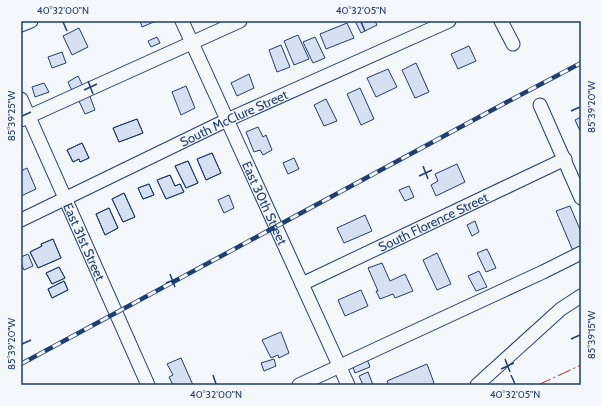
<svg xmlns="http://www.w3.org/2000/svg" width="602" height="406" font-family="Cabin,sans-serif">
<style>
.building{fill:#d5e0f0;stroke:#1d3f73}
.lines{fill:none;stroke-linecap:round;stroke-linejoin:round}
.minor-casing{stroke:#1d3f73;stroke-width:15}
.minor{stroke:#f4f7fb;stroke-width:13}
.rail-casing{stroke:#1d3f73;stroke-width:4.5}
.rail{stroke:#f4f7fb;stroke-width:3;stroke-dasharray:9;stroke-linecap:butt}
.power{stroke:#c62828;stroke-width:1;stroke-dasharray:14 3 2 3;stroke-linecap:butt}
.ticks{fill:none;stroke:#1d3f73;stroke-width:1.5}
.labels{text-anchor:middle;stroke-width:3;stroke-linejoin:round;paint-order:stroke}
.street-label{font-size:13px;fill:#1d3f73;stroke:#f4f7fb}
.neatline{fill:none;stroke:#1d3f73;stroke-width:1.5}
.ticks-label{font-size:10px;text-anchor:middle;fill:#1d3f73}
</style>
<rect width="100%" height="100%" fill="#f4f7fb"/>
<path class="building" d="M140 21H156L142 27Z
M355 21H375L377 25 361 33Z
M347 23 354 38 326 49 320 34Z
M79 28 88 47 72 55 63 36Z
M298 35 309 59 294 65 284 41Z
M157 37 160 43 151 47 148 41Z
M315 37 325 58 313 63 303 42Z
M281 45 290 67 277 72 269 50Z
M469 46 476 61 458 69 451 54Z
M62 52 66 63 52 68 48 57Z
M416 63 429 92 415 98 402 70Z
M388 69 397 87 376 97 367 78Z
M249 74 254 88 237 96 231 83Z
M78 76 83 86 72 91 68 82Z
M44 83 49 92 35 97 32 87Z
M186 86 195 108 181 115 172 92Z
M360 88 374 119 361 125 347 94Z
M89 94 95 110 85 114 78 99Z
M326 99 337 121 324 126 314 105Z
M581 117V133L575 120Z
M137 119 143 133 119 142 113 128Z
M137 119 143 133 119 142 113 128Z
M258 127 263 137 266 135 272 150 263 155 260 150 254 152 246 132Z
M82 143 89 158 80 162 79 159 73 162 67 150Z
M82 143 89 158 80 162 79 159 73 162 67 150Z
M212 153 221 173 206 180 197 159Z
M212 153 221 173 206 180 197 159Z
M294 158 299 169 288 174 283 163Z
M188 161 198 183 186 188 175 166Z
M188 161 198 183 186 188 175 166Z
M457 164 465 182 436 196 431 185 438 181 435 174Z
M27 168 36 189 21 196V171Z
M170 175 175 186 180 184 184 192 166 199 157 180Z
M170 175 175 186 180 184 184 192 166 199 157 180Z
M149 184 154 195 143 199 138 188Z
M149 184 154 195 143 199 138 188Z
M409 186 414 197 405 201 399 190Z
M124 193 135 217 123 222 112 199Z
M124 193 135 217 123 222 112 199Z
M229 195 234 208 224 213 218 200Z
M570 206 581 232V248L573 251 556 211Z
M109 208 118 228 105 235 96 214Z
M109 208 118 228 105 235 96 214Z
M365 215 372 231 344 243 337 228Z
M475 221 479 232 472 236 467 225Z
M53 239 61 258 38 268 30 252 42 246 41 244Z
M53 239 61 258 38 268 30 252 42 246 41 244Z
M487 249 496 268 486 272 477 253Z
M437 253 451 284 437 290 423 260Z
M28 254 33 266 24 270 21 263V257Z
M382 263 390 281 405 274 413 291 395 298 393 294 380 299 376 291H378L368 268Z
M59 267 65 278 52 284 46 273Z
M59 267 65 278 52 284 46 273Z
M479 271 487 287 476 291 468 276Z
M64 281 68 290 52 298 48 289Z
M64 281 68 290 52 298 48 289Z
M361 290 368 306 345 316 338 300Z
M281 332 289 353 279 358 278 355 271 358 262 340Z
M181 358 193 385H177V384L173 385 169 377 173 375 167 364Z
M274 359 276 366 264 371 261 363Z
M367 359 370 367 355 373 352 365Z
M427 364 434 383 429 385H389L387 381Z
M368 372 373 385H363L359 376Z"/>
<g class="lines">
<defs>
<g id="minor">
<path id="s1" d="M182 21 348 385"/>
<path d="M501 21 513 44"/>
<path d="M21 25 31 21"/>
<path id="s2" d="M21 99 148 385"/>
<path d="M540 105 581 198"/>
<path d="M21 120 240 21"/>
<path id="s3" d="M21 220 227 120 449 21"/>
<path id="s4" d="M302 284 565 159"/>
<path d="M299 385 543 272 581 253"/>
<path d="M477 385 561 309 581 296"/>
</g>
</defs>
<use href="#minor" class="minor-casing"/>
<use href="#minor" class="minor"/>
<defs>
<path id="rail" d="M21 364 507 102 581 63"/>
</defs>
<use href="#rail" class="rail-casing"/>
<use href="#rail" class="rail"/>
<path class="power" d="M538 385 581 365"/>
</g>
<path class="ticks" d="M63 22 67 31M361 22 365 31M88 81 93 94M84 90 97 84M571 111 580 107M22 116 31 112M423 166 428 179M419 176 432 170M170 274 175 287M166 283 179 278M571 339 580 335M22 344 31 340M505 359 510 372M501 369 514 363M213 375 216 384M511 375 515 384"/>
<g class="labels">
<g class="street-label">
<text dy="5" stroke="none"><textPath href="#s3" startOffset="236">South McClure Street</textPath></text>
<text dy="5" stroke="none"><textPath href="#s1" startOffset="200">East 30th Street</textPath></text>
<text dy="5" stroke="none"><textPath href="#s4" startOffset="145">South Florence Street</textPath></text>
<text dy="5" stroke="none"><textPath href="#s2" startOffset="156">East 31st Street</textPath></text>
</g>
</g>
<rect width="602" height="406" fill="none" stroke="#f4f7fb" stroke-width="44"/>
<rect x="22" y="22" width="558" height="362" class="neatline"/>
<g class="ticks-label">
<text x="63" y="14">40°32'00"N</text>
<text x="361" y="14">40°32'05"N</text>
<text transform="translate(591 107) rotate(-90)" y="4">85°39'20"W</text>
<text transform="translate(11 116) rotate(-90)" y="4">85°39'25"W</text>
<text transform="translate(591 335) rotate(-90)" y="4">85°39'15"W</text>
<text transform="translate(11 344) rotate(-90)" y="4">85°39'20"W</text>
<text x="216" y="398">40°32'00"N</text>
<text x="515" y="398">40°32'05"N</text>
</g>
</svg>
